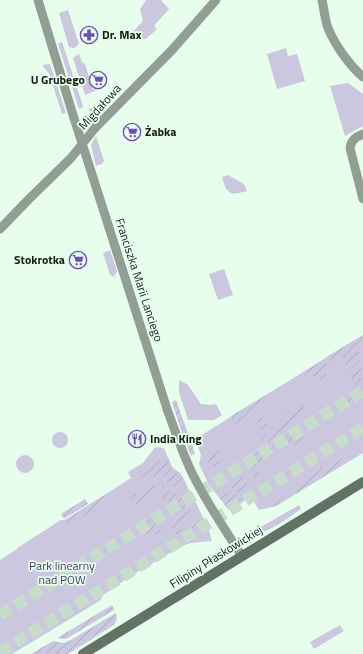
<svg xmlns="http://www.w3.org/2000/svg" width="363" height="654" font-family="'Titillium Web',sans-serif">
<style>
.green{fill:#cac7df}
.garden{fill:url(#garden-furrows)}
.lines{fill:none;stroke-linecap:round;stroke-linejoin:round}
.highway-tunnel{stroke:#c8dccc;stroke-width:12;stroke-dasharray:12 6;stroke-linecap:butt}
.street{stroke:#929d94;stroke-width:9}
.secondary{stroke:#627265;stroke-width:10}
.labels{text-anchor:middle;stroke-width:3.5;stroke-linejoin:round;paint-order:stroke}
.poi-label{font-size:12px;font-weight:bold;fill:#151d17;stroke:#e8feec;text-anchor:start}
.street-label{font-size:12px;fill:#151d17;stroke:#e8feec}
.park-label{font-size:12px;fill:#463e68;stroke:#e8feec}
</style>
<defs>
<pattern id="garden-furrows" width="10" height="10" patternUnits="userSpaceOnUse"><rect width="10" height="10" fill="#cac7df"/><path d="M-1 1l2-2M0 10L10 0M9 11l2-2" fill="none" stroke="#adaabf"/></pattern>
</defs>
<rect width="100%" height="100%" fill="#e8feec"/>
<path class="green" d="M146 0H161L169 9 154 26 157 29 146 39 129 36 143 21 140 9Z
M68 10 79 44 74 48 69 47 59 13Z
M62 42 83 106 82 108 79 109 58 44Z
M286 48 288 56 297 54 305 81 277 89 267 54Z
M79 54 82 62 85 64 93 89 97 90 85 95 73 58Z
M50 64 66 113 62 114 49 73 44 68 43 65Z
M348 83 363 94V126L345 136 330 86Z
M101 103 107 108 95 121 91 118 89 109 98 106Z
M96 136 104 161 102 164 96 166 91 145Z
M228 175 244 184 247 191C229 196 227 194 222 177Z
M110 250 117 271 114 277 110 275 103 253Z
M224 269 233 295 218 300 209 274Z
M363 335V453L281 503 276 506 259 510 253 500 247 497 244 501 230 510 228 509 209 485 205 477 199 464 201 455 195 439Z
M179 380 188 385 201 404 210 405 216 404 222 415 214 420H188L179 392Z
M52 440a8 8 0 1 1 16 0a8 8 0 1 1-16 0Z
M155 447 164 448 172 467 180 473 194 499 207 525 212 541 191 543 182 546 129 577 102 596 101 600 12 654H0V560L17 549V548L61 520H65L131 478 128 472 143 463Z
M16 464a9 9 0 1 1 18 0a9 9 0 1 1-18 0Z
M299 505 301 509C286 519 267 536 248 533L254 531Z
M340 625 344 631 314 649 310 642Z"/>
<path class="garden" d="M363 335V343L357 350 359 356 351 365 346 364 345 359 342 357 336 358 331 363H330L326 357Z
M324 359 328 366C324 371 327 378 324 383H321L319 378 308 373 303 375 302 373Z
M360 360 362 365 361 388 363 390V399L340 408 338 407 352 398C356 387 358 385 349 376L350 370Z
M271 392 273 394 265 399 261 407 249 413V417L239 427 237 426 231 416Z
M176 400 195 453 191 456 181 430 172 402Z
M305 406 306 409 296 421 280 430 279 433 274 443 266 441 265 439 287 413 292 410Z
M259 414 263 416 265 423 272 426 262 439 259 438C264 432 262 428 257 421L252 422 251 421Z
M298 430 299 431 303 438V440L290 448 280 444 281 440 283 443 287 442Z
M262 444 272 447 273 448 264 464 261 459C261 466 259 473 254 477L252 473C254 468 255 466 251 462V458Z
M217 448 219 449V468L218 470 207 461 206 458 208 453Z
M167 456C173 470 174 470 161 478 151 474 147 474 137 481L135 480V476Z
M341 458 345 463 278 505 271 507 273 501 285 496 308 479 311 473 319 467 324 468Z
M233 460 239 470 240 477H246V476L250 480 247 483V493H249L246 497C240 495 234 490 230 485H232V479L228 472 231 473 233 471Z
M178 472 180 473 186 483 179 491 165 481Z
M163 484 166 489 172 493H176L183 498 191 513 190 518 172 529 171 524C174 520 181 507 173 503 168 501 165 502 161 497Z
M154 486 150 497 143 499 138 504 132 503V497L133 495Z
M118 487 117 493 98 502 97 509 86 516 78 518 69 524 65 520Z
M227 493H233L242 499 243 502 230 510 228 509 221 500V497Z
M85 499 88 504 64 519 61 514Z
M146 511 151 520 161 528 162 534C155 534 145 536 142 529L145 524Z
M193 520 195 521 198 532 192 535 173 534 174 532C177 529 180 530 183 528 187 526 187 523 193 520Z
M112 605 114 610 68 638 65 639 57 638Z
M116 613 117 619 114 625 68 654H31L53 641 64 643 69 641Z"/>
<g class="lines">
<path class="highway-tunnel" d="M0 615 363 391
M0 652 363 428"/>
<path class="street" d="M38 0 73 115 168 412C176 433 183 455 193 475 207 503 225 530 242 556
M322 0C324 9 325 20 328 28 335 45 349 65 363 77
M363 134C356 137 351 140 350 148L363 199
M0 229 29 199 71 158 95 128 172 50 216 0"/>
<path class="secondary" d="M83 654 363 482"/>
</g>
<defs>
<symbol id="pharmacy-ring" viewBox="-11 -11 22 22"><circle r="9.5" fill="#e8feec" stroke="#6f4cc6" stroke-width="1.5"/><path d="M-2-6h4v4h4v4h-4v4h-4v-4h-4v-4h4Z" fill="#6f4cc6"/></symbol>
<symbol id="supermarket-ring" viewBox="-11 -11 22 22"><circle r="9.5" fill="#e8feec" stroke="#6f4cc6" stroke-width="1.5"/><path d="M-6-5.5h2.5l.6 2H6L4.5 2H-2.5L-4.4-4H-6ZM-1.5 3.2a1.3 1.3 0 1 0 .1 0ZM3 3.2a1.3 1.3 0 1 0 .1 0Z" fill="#6f4cc6"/></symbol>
<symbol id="restaurant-ring" viewBox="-11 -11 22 22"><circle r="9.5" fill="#e8feec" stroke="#6f4cc6" stroke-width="1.5"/><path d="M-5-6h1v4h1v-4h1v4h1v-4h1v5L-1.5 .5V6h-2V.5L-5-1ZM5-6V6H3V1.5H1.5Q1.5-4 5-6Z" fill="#6f4cc6"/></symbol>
</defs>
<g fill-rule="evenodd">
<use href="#pharmacy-ring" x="79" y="25" width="20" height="20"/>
<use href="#supermarket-ring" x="88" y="70" width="20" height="20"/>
<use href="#supermarket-ring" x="122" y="122" width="20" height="20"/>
<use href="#supermarket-ring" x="68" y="250" width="20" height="20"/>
<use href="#restaurant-ring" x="127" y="429" width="20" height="20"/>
</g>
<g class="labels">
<g class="poi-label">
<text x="102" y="39">Dr. Max</text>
<text x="85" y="84" text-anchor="end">U Grubego</text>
<text x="145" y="136">Żabka</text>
<text x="65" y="264" text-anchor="end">Stokrotka</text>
<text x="150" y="443">India King</text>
</g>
<g class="street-label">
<text transform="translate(100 107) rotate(-48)" y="4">Migdałowa</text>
<text transform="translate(139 280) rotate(72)" y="4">Franciszka Marii Lanciego</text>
<text transform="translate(216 557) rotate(-32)" y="4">Filipiny Płaskowickiej</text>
</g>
<g class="park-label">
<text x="62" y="570">Park linearny<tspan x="62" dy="14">nad POW</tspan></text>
</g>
</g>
</svg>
